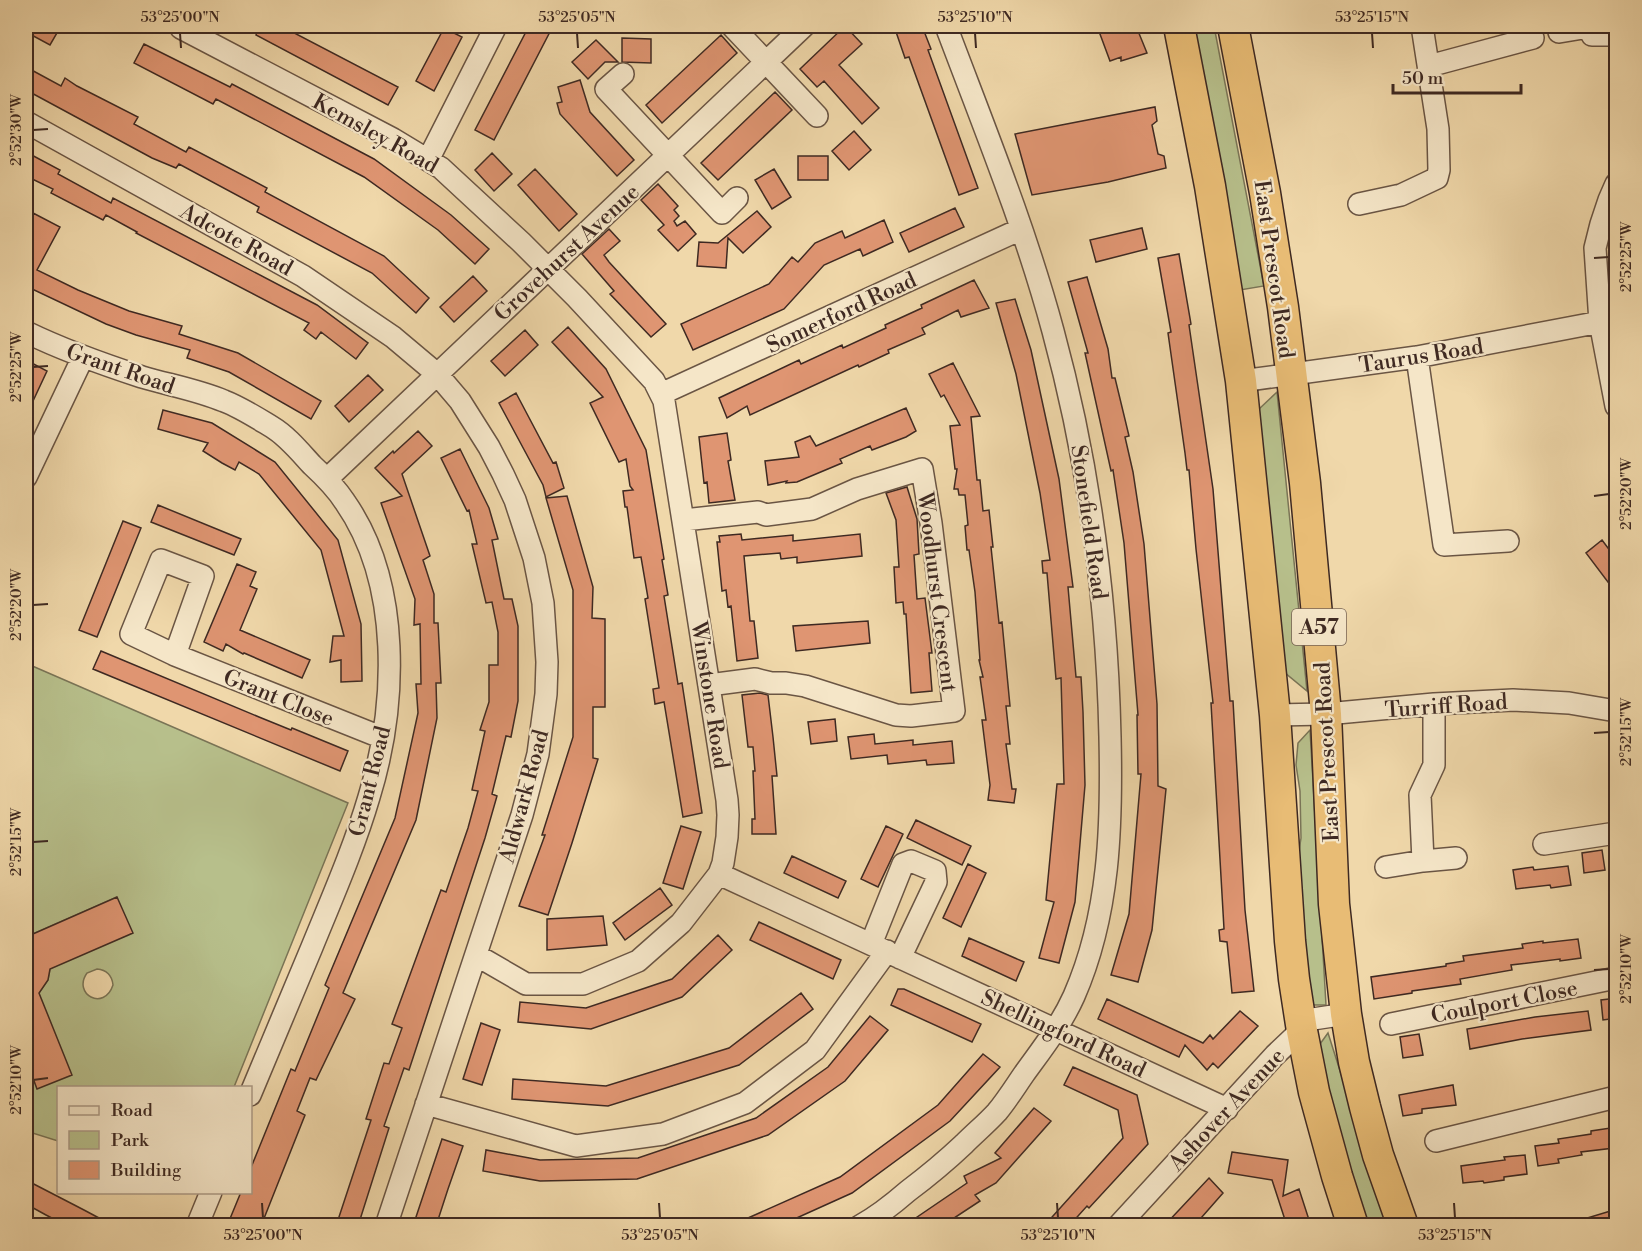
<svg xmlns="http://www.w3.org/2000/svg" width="1642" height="1251" font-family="'Libre Bodoni',serif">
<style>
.green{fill:#b7bf8b;stroke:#7a7456;stroke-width:1.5;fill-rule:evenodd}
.building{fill:#df9572;stroke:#3e2922;stroke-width:1.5}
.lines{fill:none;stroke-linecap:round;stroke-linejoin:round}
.minor-casing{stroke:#6a5544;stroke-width:24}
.highway-casing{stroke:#3e2922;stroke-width:33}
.minor{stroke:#f5e6c8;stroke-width:21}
.highway{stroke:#e8bc75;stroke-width:30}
.ticks{fill:none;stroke:#3e2922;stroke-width:2}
.labels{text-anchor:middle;stroke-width:4.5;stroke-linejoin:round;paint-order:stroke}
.shield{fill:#f5e6c8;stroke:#756254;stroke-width:1.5}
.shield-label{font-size:21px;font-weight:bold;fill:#3e2922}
.street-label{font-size:22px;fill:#3e2922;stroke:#f5e6c8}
.neatline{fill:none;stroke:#3e2922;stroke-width:2}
.ticks-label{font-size:15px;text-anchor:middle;fill:#3e2922}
</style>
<rect width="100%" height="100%" fill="#f0d8aa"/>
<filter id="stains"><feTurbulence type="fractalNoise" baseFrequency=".00333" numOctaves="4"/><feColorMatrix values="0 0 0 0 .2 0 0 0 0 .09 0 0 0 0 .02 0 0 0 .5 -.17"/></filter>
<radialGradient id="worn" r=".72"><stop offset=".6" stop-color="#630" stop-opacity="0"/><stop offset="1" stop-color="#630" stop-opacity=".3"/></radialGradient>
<path class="green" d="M1189 26H1214L1264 286 1240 290Z
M1277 392 1307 691 1284 672 1259 409Z
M30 665 348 803 234 1087 58 1088V1141L26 1131V1059L38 1089 39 993 48 980 50 969 117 897 26 937V676ZM97 969C107 970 112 975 113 985 104 1012 72 994 87 973Z
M1310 730 1326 1005H1311L1296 871 1301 838 1300 791 1296 765 1298 743Z
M1328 1033 1389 1225H1368L1324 1092 1320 1044Z"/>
<path class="building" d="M26 26H61L50 45 26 32Z
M261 26H281L398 87 388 105 256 35Z
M529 26H553L494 140 475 130Z
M845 26 862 44 839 65 879 108 862 124 824 81 817 87 800 69Z
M894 26H922L931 49 928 50 978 188 959 195 909 57 905 58Z
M1097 26H1136L1147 53 1121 61V57L1110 61Z
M444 28 462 37 434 91 416 81Z
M721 35 737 53 662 123 646 105Z
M622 38 651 39V63L622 62Z
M596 40 618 62H605L588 79 572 62Z
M144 44 230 87 232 84 374 159 451 215 489 249 475 264 438 230 364 177 216 99 213 104 134 63Z
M26 67 61 86 65 78 77 86 138 117 134 124 186 152 189 147 267 188 265 192 384 256 429 298 416 313 372 273 257 212 259 207 179 164 176 168 152 158 26 90Z
M580 80 590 112 634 160 617 176 560 114 557 103 562 102 558 87Z
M775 92 792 110 718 180 701 163Z
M1155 107 1157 121 1152 125 1158 154 1164 156 1166 168 1108 182 1032 195 1015 134Z
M854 131 871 150 849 170 832 151Z
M26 152 60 170 58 174 111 203 113 198 317 305 368 343 356 359 321 332 316 339 304 330 309 323 136 233 137 232 106 215 103 220 51 193 53 189 26 176Z
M492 153 512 174 494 191 475 170Z
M798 156H828V180H798Z
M535 169 577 214 559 231 518 185Z
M774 169 791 197 772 209 755 180Z
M658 184 678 206 674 210 679 216 674 221 677 226 685 221 696 234 678 251 658 230 664 225 641 200Z
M955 208 964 227 909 252 900 233Z
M757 211 771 227 743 253 728 238 726 268 697 266 699 242 718 243Z
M33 213 60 227 37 270 78 290 129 311 182 326 179 334 238 353 321 401 311 419 229 372 187 358 190 350 136 335 106 324 28 287 26 292V226Z
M884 220 893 242 863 256 860 249 824 265 784 309 693 350 681 324 769 284 792 257 798 262 815 243 842 231 845 238Z
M1142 228 1147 249 1096 262 1090 240Z
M609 229 620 241 604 255 609 262 666 324 651 337 610 294 614 291 582 254Z
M1179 254 1191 324 1189 325 1213 489 1230 701H1233L1235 736 1245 910 1254 991 1232 993 1227 942 1220 941 1219 930 1224 929 1211 703H1213L1196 549 1189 470H1187L1185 453 1168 333 1171 332 1158 258Z
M473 276 487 291 454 322 440 307Z
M1087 277 1108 349 1112 378H1115L1129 436 1125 437 1133 472 1144 544 1157 704 1158 786 1166 789 1152 930 1138 982 1111 975 1129 914 1141 774H1138L1137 715H1138L1124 543 1113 470 1111 471 1085 353H1088L1068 282Z
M974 280 989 308 961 317 958 310 922 328 925 334 888 350 889 353 859 367 858 365 750 415 747 406 727 418 719 398 799 360 801 364 842 345 843 348 886 328 885 325 922 308 921 305Z
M1015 299 1031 350 1059 479 1073 587H1068L1076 677H1081L1083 712 1085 785 1075 902 1059 963 1039 958 1054 902 1046 900 1057 784H1064L1061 678 1056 679 1047 573H1043L1042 561 1050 560 1040 493 1016 374 996 303Z
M568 327 606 369 646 450 664 559 662 560 668 595 664 596 678 684 682 683 702 813 683 817 664 702 655 704 653 689 659 688 645 599 648 598 641 557 634 558 627 507H625L623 491 633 490 630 486 626 459 619 462 590 403 603 397 552 342Z
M525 330 538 345 505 376 491 361Z
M26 360 47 371 26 416Z
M953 363 980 416 971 417 977 480H980L983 511 989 510 993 547H991L999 623 1002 622 1010 706H1006L1010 744H1006L1012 789H1016L1014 803 988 800 990 785 982 720H986L980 677H983L979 660H980L975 592 969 550H967L965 526 968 525 965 495H959L958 489H954L957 469H955L950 426 960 425 944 395 941 397 929 374Z
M368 375 383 390 349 422 335 406Z
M516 393 553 463 556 462 564 488 546 497 543 485 499 403Z
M906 408 916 431 906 437 872 450 870 446 840 459 842 463 797 482 786 483 787 481 768 485 765 461 799 457 795 442 810 436 816 446Z
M163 410 212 423 275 462 338 540 361 624 362 681 341 682V660L330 662 333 636H344L321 550 259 474 239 462 235 470 222 463 203 451 208 443 158 429Z
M418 431 432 446 402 474 430 556 423 560 434 594V623H438L441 683H436L437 718 416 820 343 993 355 999 316 1080 310 1078 297 1111 305 1115 261 1226H227L241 1192H250V1170L291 1069 295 1071 329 988 325 985 395 818 418 713 416 684H421L420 624 414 625 415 599 381 503 402 496 375 468 393 451 394 453Z
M727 433 731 460 728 461 735 500 709 503 707 482 704 483 699 437Z
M460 449 489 508 498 539 492 540 504 599H512L518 626V701L511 737 506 736 492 794 497 796 485 838 409 1070 404 1068 384 1126 389 1128 358 1226H336L371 1120 366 1119 384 1063 389 1064 402 1028 392 1024 441 890 446 892 468 828 478 791 472 790 485 731 480 730 489 702V665H498V632L492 602 486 603 472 544H477L469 510 467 511 441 458Z
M907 487 917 519 919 554 914 555 917 599 925 598 932 653H929L932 691 911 693 906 614H904L903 602 896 603 894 567H899L896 520 886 493Z
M567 496 593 587 592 618 605 619V707H593V758L598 759 572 843 548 915 519 906 545 835H542L573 737V590L546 498Z
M158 505 241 539 234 555 151 522Z
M123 521 141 528 97 637 79 630Z
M741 534 742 540 793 535V541L860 534 862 556 797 563V557L781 559 780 553 744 556 750 621H754L758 658 737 661 731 606 728 607 726 590 722 591 717 542H720L719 536Z
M1602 540 1617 560V594L1586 553Z
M237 564 256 572 250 586 257 589 240 630 310 660 302 678 244 653 243 654 226 644 223 651 204 642Z
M868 621 870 643 796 651 793 626Z
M101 651 259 717 291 730 292 728 348 751 340 771 93 669Z
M760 693 768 695 773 737 777 776H772L776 834H752V819H755L753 771H755L753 747H748L742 695Z
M835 719 837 741 811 744 808 722Z
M874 734 875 744 913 740V745L952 741 954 763 927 765 926 760 888 764 887 755 851 759 848 737Z
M916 820 971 846 962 865 907 838Z
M681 826 701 832 683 889 663 883Z
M886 826 903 834 878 887 861 879Z
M1602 850 1605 870 1584 873 1582 853Z
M792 856 846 881 838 898 784 873Z
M968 864 986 873 961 927 943 918Z
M1568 866 1571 885 1551 888 1550 885 1516 889 1513 870 1533 867 1534 870Z
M660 888 672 905 625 940 613 923Z
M117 897 133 933 50 969 48 980 39 993 72 1075 37 1089 26 1059V937Z
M603 916 607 945 547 950V919Z
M759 922 841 960 833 979 750 940Z
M718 935 732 950 682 997 591 1029 518 1022 520 1002 586 1008 672 979Z
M969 938 1024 962 1016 981 962 956Z
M1578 939 1581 958 1560 961V959L1511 965 1512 970 1460 979 1461 984 1412 991V993L1374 999 1371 977 1446 966V964L1464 961 1463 956 1523 948 1522 944 1543 941V943Z
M898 989H904L981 1024 972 1042 891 1005Z
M801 993 813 1009 739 1065 608 1106 512 1099 513 1079 606 1086 729 1048Z
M1617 998V1018L1603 1020 1601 1000Z
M1107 999 1203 1043 1210 1035 1213 1039 1240 1011 1258 1026 1218 1068 1213 1063 1207 1070 1185 1045 1179 1057 1098 1019Z
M1588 1011 1591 1030 1522 1039 1470 1049 1467 1029 1535 1017Z
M870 1016 888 1030 845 1081 768 1135 637 1179 540 1181 483 1171 486 1150 540 1160 638 1158 756 1118 828 1067Z
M481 1023 500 1030 482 1085 463 1079Z
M1419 1034 1423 1055 1403 1058 1400 1037Z
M983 1054 1000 1067 950 1121 852 1193 779 1226H730L840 1177 938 1105Z
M1073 1067 1137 1095 1148 1144 1089 1208 1087 1206 1069 1226H1044L1123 1138 1118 1110 1064 1085Z
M1453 1085 1456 1105 1422 1109V1113L1403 1116 1399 1095Z
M1034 1108 1051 1121 996 1183 975 1195 980 1201 942 1226H904L967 1183 964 1176 1001 1158 995 1153Z
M1617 1127V1145H1614V1148L1581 1152 1582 1155 1558 1159 1559 1163 1538 1166 1535 1146 1559 1143 1558 1139 1591 1134V1131Z
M442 1139 463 1146 448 1189 436 1226H413Z
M1232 1152 1288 1160 1283 1196 1299 1189 1311 1226H1287L1272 1180 1228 1173Z
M1525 1155 1527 1174 1504 1177V1180L1484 1183 1483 1181 1463 1183 1461 1166 1505 1160 1504 1157Z
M1209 1178 1223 1193 1194 1226H1164Z
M26 1180 84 1210 114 1226H67L46 1215 26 1204Z
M1617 1209V1226H1575L1574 1222Z"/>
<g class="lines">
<defs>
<path id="minor" d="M732 26 817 116
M1588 26 1592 35H1616
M181 28 393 139 441 168 521 242 577 298 654 381 664 401 727 800 728 815 727 837 723 863 719 874 681 923 638 961 583 984H526L476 955
M1559 32 1589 27
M1429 66 1533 38
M623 74 606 89 722 213 737 198
M26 122 303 276 393 337 437 374 460 401 489 447 503 474 515 500 534 558 543 603 547 662 546 694 538 754 522 815 386 1226
M428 160 496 26
M1616 184 1609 200 1601 224 1595 248 1600 322 1616 406
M1359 204 1401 195 1437 178 1439 170 1438 129 1422 26
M26 332C63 350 102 364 142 377 169 385 198 390 224 401 240 407 257 418 272 427 287 436 300 452 312 465 324 476 336 488 345 502 402 584 397 706 369 797 354 848 332 898 312 947 291 996 271 1046 250 1095
M1417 357 1444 545 1508 541
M1241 381 1417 357 1600 322
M661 394 1021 229
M26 477 83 357
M327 479 804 26
M684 520 758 512 766 515 812 509 857 489 922 469 931 523 954 711 911 716 896 715 805 686 786 683H771L755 679 709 685
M175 655 203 576 161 560 131 634 175 655 383 738
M1275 715 1326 714 1434 704 1513 700 1569 703 1616 711
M1544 844 1616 833
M1423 861 1420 795 1434 765V704
M1386 867 1423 861 1456 858
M719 874 1227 1109
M871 944 903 864 911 861 935 871 936 882 900 958
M1391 1024 1616 978
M426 1104 576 1146 663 1134 745 1103 815 1050 887 951
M1436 1141 1616 1097
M197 1226 211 1192
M860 1226C878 1216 893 1204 908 1191 928 1176 946 1161 964 1144 975 1133 987 1123 997 1112 1007 1100 1015 1087 1024 1074 1042 1049 1061 1025 1074 996 1110 914 1112 825 1110 737 1107 600 1089 463 1053 331 1025 227 984 127 946 26
M1118 1226 1275 1055 1313 1019 1346 1014"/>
<path id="highway" d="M1179 26 1210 186 1241 381 1275 715 1290 941 1294 979 1302 1031 1314 1092 1337 1176 1353 1226
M1233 26 1265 193 1283 307 1305 483 1326 714 1334 904 1346 1014 1354 1062 1365 1107 1378 1155 1403 1226"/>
</defs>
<use href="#minor" class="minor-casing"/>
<use href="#highway" class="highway-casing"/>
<use href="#minor" class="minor"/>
<use href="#highway" class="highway"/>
</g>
<path class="ticks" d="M180 33 181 48M577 33 578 48M975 33 976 48M1372 33 1373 48M33 130 48 129M1594 258 1609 257M33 367 48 366M1594 496 1609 494M33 605 48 604M1594 733 1609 732M33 842 48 841M1594 970 1609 969M33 1080 48 1078M262 1203 263 1218M659 1203 660 1218M1057 1203 1058 1218M1454 1203 1455 1218"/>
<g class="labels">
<rect class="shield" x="1292" y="609" width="54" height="36" rx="4.5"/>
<g class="shield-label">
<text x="1319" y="634">A57</text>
</g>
<g class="street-label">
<text transform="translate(376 133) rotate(29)" y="8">Kemsley Road</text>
<text transform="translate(237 239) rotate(29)" y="8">Adcote Road</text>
<text transform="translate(566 252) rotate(-43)" y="8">Grovehurst Avenue</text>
<text transform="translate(1275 269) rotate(82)" y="8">East Prescot Road</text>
<text transform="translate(841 312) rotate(-25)" y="8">Somerford Road</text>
<text transform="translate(1421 355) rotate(-9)" y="8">Taurus Road</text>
<text transform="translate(121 368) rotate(19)" y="8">Grant Road</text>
<text transform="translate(1090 522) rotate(82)" y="8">Stonefield Road</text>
<text transform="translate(938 592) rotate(83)" y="8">Woodhurst Crescent</text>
<text transform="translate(711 695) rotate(81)" y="8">Winstone Road</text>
<text transform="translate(279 697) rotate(22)" y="8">Grant Close</text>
<text transform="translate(1446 705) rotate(-4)" y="8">Turriff Road</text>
<text transform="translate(1326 752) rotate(-93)" y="8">East Prescot Road</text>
<text transform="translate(369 781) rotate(-76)" y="8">Grant Road</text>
<text transform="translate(523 796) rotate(-75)" y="8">Aldwark Road</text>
<text transform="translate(1504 1001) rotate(-11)" y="8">Coulport Close</text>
<text transform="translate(1064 1033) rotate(25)" y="8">Shellingford Road</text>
<text transform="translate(1226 1109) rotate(-47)" y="8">Ashover Avenue</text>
</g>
</g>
<rect width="1642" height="1251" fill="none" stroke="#f0d8aa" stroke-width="66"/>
<rect x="57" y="1086" width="195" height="108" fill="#f5e6c8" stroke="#ac9a86" stroke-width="1.5"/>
<rect x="69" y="1106" width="30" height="9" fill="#f5e6c8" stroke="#ac9a86" stroke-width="1.5"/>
<text x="111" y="1116" font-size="18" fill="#3e2922">Road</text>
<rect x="69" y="1131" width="30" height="18" fill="#b7bf8b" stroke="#ac9a86" stroke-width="1.5"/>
<text x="111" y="1146" font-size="18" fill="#3e2922">Park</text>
<rect x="69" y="1161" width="30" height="18" fill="#df9572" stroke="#ac9a86" stroke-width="1.5"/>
<text x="111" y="1176" font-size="18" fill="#3e2922">Building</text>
<path d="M1393 84v9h128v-9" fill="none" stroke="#3e2922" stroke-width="3"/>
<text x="1402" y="84" font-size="18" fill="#3e2922" stroke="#f5e6c8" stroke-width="4.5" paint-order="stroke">50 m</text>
<rect x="33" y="33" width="1576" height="1185" class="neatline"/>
<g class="ticks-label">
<text x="180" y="22">53°25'00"N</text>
<text x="577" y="22">53°25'05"N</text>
<text x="975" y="22">53°25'10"N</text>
<text x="1372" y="22">53°25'15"N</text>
<text transform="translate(16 130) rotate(-90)" y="5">2°52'30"W</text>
<text transform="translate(1626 257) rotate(-90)" y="5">2°52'25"W</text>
<text transform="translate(16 367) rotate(-90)" y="5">2°52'25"W</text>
<text transform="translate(1626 494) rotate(-90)" y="5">2°52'20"W</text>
<text transform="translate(16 605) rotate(-90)" y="5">2°52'20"W</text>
<text transform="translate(1626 732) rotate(-90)" y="5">2°52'15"W</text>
<text transform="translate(16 842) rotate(-90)" y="5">2°52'15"W</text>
<text transform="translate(1626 969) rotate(-90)" y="5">2°52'10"W</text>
<text transform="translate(16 1080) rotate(-90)" y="5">2°52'10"W</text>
<text x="263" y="1240">53°25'00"N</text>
<text x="660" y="1240">53°25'05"N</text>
<text x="1058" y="1240">53°25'10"N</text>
<text x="1455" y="1240">53°25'15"N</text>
</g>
<rect width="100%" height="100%" filter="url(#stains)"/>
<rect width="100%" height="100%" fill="url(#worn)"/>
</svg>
